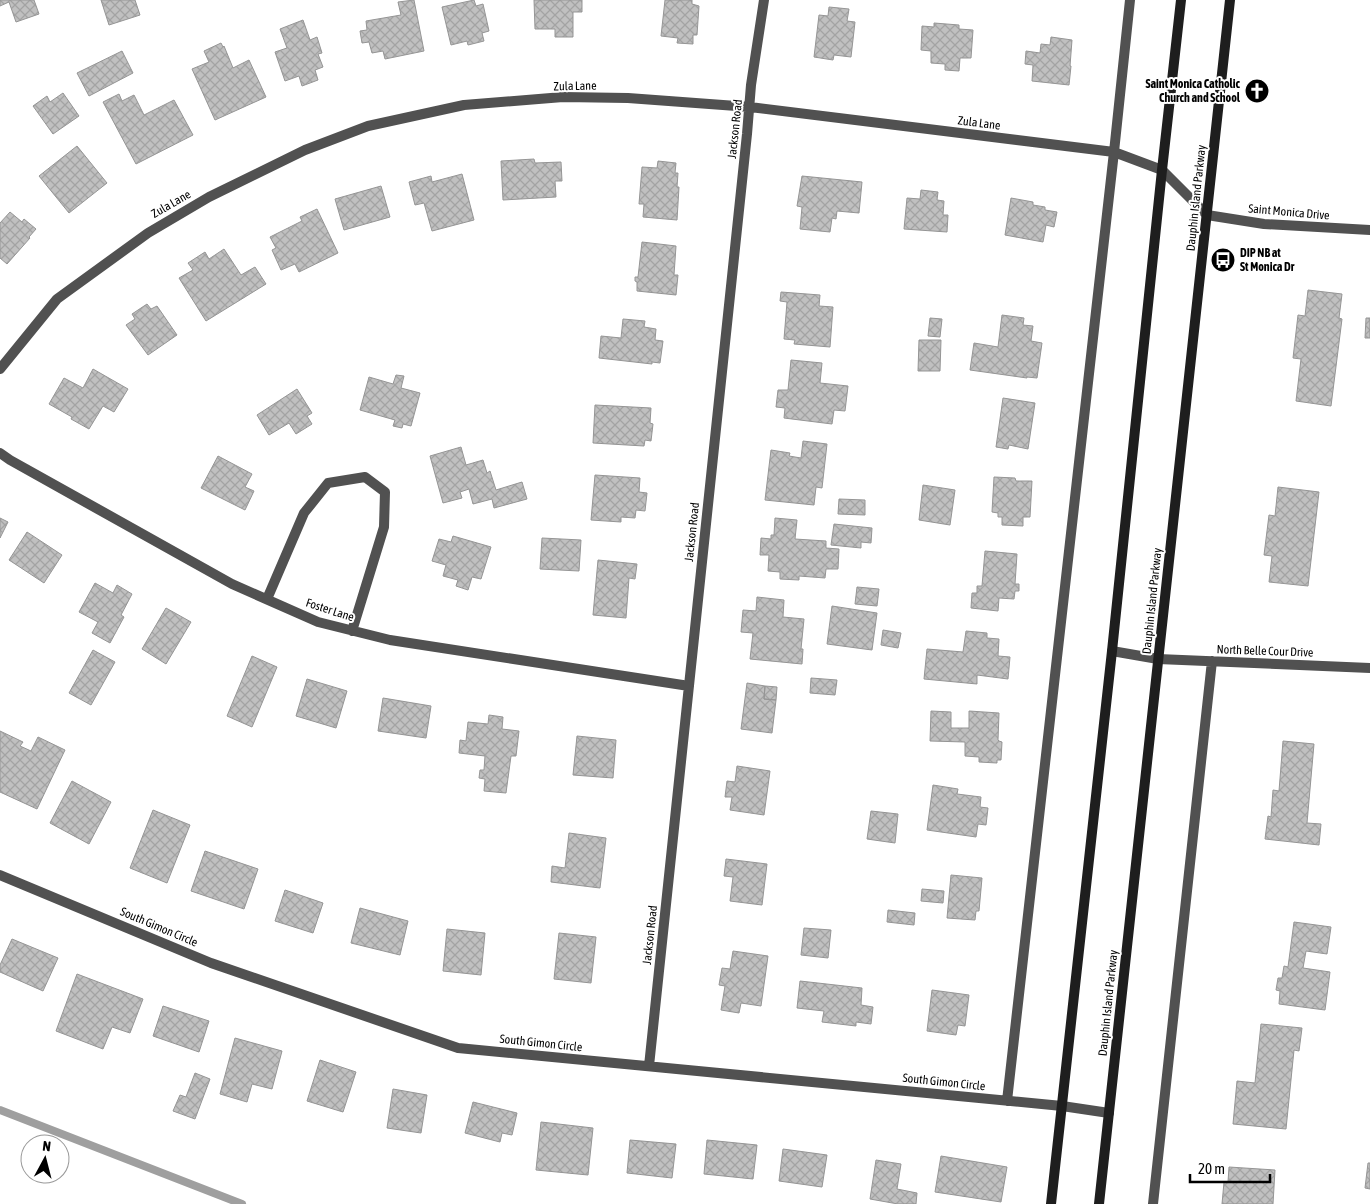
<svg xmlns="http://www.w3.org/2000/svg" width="1370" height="1204" font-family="'Asap Condensed',sans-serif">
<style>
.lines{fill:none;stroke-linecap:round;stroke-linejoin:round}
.stream{stroke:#9f9f9f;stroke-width:8}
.building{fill:url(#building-cross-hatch);stroke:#959595}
.street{stroke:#515151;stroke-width:10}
.secondary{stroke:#1e1e1e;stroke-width:10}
.labels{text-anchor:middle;stroke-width:4;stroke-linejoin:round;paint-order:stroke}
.poi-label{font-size:12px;font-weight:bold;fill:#000;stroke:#fff;text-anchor:end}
.street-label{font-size:12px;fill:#000;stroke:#fff}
</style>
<defs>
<pattern id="building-cross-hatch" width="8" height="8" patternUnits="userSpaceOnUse" patternTransform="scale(1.25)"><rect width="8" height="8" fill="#c0c0c0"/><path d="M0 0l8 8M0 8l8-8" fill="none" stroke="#a3a3a3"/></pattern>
</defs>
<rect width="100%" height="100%" fill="#fff"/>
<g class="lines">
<path class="stream" d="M0 1110 242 1204"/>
</g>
<path class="building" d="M0 0H34L39 14 16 22 9 2 0 6Z
M101 0H135L140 15 109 25Z
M414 0 424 51 385 59 383 51 372 53 369 42 362 43 360 31 367 30 366 21 401 15 398 2Z
M474 0 476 6 483 4 489 31 482 33 484 41 468 45 467 41 451 45 442 7Z
M534 0H582V12H573V37H555V29H535Z
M665 0H692V4L699 6 697 35H693V44L677 43 678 38 661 36Z
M829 7 849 9 847 21 855 22 851 57 834 55 833 60 814 57 819 15 828 16Z
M303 20 310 40 317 37 322 53 318 54 323 67 315 70 318 80 302 86 299 76 285 81 275 52 287 48 280 29Z
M934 23 959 25V29L973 30 971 58H960L959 71 945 70V64L931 63V51L921 50 922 26 934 27Z
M1051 37 1072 40 1070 66H1071L1069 85 1032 81 1033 65 1025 64 1026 51 1040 53 1041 44 1050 45Z
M221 43 223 47 224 46 233 68 249 60 266 97 215 120 192 69 209 62 204 51Z
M122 51 133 73 89 96 77 73Z
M63 93 79 116 53 134 33 106 47 96 50 102Z
M119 94 122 101 134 95 144 115 174 100 193 135 136 164 103 102Z
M77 146 107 183 69 213 39 176Z
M534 159 535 163 561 162 562 181H555L556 197 503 200 501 161Z
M658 161 676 163 675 173H678L677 187H679L677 220 643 217 644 204H639L642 167 657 168Z
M462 174 474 220 432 231 424 203 415 205 409 182 431 176 432 182Z
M802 176 862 182 859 213 837 211 836 219 832 218 830 232 800 229 802 207 797 206Z
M381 186 390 217 344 230 335 199Z
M921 190 938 192 937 200 944 201 943 215H948L947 232 904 229 907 198 920 199Z
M1011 198 1033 202V205L1045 207V210L1057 212 1054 227 1046 225 1043 242 1005 235Z
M317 209 338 253 299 272 295 264 281 270 272 250 276 248 270 237 302 221 300 217Z
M10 212 22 222 24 219 36 229 29 237 30 238 7 264 0 258V223Z
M642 242 676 246 674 275H678L676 295 637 291V282L635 281V277H638Z
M224 249 241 275 255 267 266 284 206 321 179 278 193 270 188 263 205 252 209 259Z
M1308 290 1342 294 1339 318 1342 319 1331 406 1296 401 1301 359 1293 358 1298 315 1305 316Z
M781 292 820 295 819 306 833 307 830 347 794 344 795 340 784 339 787 302 780 301Z
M147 304 151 309 157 306 177 335 148 355 126 325 135 319 132 314Z
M1002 315 1024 318 1023 325 1033 326 1031 341 1042 343 1037 378 1027 377V378L970 370 974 343 998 347Z
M930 318 942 319 940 337 928 336Z
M1366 318H1370V338H1365Z
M623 319 645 321 644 327 656 329 655 340 663 341 660 363 652 362V364L599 358 601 336 621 338Z
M919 340H941L940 371H918Z
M791 360 822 363 820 383 848 386 845 411 834 410 832 424 784 418 785 408 776 407 778 390H788Z
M93 369 128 389 114 412 103 406 89 429 71 419 72 417 49 404 64 378 83 388Z
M396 375 404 376 401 388 420 393 411 426 403 424 402 428 393 426 395 420 360 410 369 377 393 384Z
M297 389 312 413 307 416 312 424 296 434 289 423 269 435 257 415Z
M1003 398 1035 403 1028 449 1009 445 1008 449 996 447Z
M595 405 651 408 650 423 653 424 651 441 645 440 644 446 593 443Z
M803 441 827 444 822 488 816 487 814 505 765 500 771 450 790 453 789 456 801 458Z
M461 447 466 465 483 460 487 473 490 471 496 490 522 482 527 499 494 508 492 499 473 504 469 489 460 492 462 498 443 503 430 456Z
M218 456 252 474 245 487 254 491 245 510 201 488Z
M595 475 640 478 639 492 647 493 645 511 636 510 635 518 621 517V522L591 520Z
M994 477 1015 478 1016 481H1032L1030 517H1023V526L1002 525V517H998V513L992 512Z
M923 485 955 490 950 525 919 520Z
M1278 487 1319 492 1308 586 1269 582 1272 556 1264 555 1269 515 1275 516Z
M839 499 865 500V515L838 514Z
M0 518 8 522 0 538Z
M775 518 797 520 795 539 826 541V548L839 549 838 569H826L825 578 799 576V580L780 579V572L768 571 769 555H760L761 538 771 539V535H774Z
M834 524 872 528 871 543 861 542V548L831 545Z
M27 532 62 555 44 583 9 560Z
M453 536 491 547 481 579 472 577 468 590 456 586 458 580 443 576 446 565 432 561 439 539 451 542Z
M542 538 581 540 579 571 540 569Z
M985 551 1017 554 1015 584H1019V591H1015L1014 599 999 598 998 611 971 608 972 593H977V586H982Z
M598 560 637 564 635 579 629 578 626 618 593 615Z
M95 583 113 593 117 585 132 594 121 615 124 617 110 643 92 633 98 622 79 612Z
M857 587 879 589 877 606 855 604Z
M757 597 784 600 783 617 804 619 801 649H803L802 664 750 659 753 633 741 632 743 610 756 611Z
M832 606 877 613 872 650 827 644Z
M166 608 191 622 166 664 142 649Z
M883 630 901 633 898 648 881 645Z
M966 631 987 633V638L999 639 998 656 1010 657 1008 679 977 675V684L924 679 927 649 963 652Z
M93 650 115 662 91 705 69 693Z
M252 656 277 667 252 727 227 716Z
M811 678 837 680 835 695 810 693Z
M307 679 347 691 336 728 296 716Z
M747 683 765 686 764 699 776 700 772 733 741 729Z
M765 686 777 687 776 700 764 699Z
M383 698 431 706 426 738 378 731Z
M931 711 951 712V728H969V711L999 713 998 740 999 741 1002 742 1001 760H997V763L979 762V757L965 756V742L930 741Z
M489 715 503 717 502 729 519 731 516 756H511L506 793 484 791 485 779 479 778 480 770H484L485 756 459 753 460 740 466 741 468 722 488 724Z
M0 731 23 742 20 746 31 751 38 737 65 750 37 809 0 792Z
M577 736 616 740 613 778 573 775Z
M1283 741 1314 744 1307 823 1321 824 1319 845 1265 839 1268 816 1271 817 1273 790 1279 791Z
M737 766 770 771 764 815 730 810 732 797H725L727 781 735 782Z
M72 781 111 802 89 844 50 823Z
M933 785 958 789 957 794 981 797 980 807 988 808 986 825 978 824 976 837 927 830Z
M153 810 190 825 167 883 130 868Z
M871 811 898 814 895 843 867 839Z
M569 833 606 838 600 888 551 882 552 866 565 868Z
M205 851 258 869 244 909 191 891Z
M726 859 767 864 762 905 730 901 733 877 724 876Z
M951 875 982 878 979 911H976L975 920 947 918Z
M922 889 944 891 943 903 921 901Z
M285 890 323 903 313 933 275 921Z
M360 908 408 921 400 955 351 943Z
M888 910 915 913 914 925 887 922Z
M1294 922 1331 927 1327 954 1306 951 1303 968 1330 972 1325 1010 1279 1004 1280 991 1276 990 1278 978H1282L1284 966 1288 967Z
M804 928 831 930 828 958 801 955Z
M447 929 485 933 481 975 443 971Z
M559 933 596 937 591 983 554 979Z
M12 939 58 958 43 991 0 972V965Z
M733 951 768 956 761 1006 741 1003 739 1013 721 1010 725 986 719 985 722 968 730 969Z
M77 974 143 999 130 1033 112 1027 103 1049 56 1031Z
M800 981 862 988 861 1005 873 1007 871 1024 856 1022V1026L822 1022 824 1011 797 1008Z
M932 990 969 995 965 1026 958 1025 956 1035 927 1031Z
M163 1006 209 1021 199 1052 153 1036Z
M1261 1024 1302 1028 1299 1051 1294 1050 1286 1129 1233 1124 1237 1081 1255 1083Z
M235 1038 282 1051 272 1089 252 1084 247 1102 220 1094Z
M320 1060 356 1072 343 1112 307 1101Z
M195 1073 210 1079 195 1119 173 1111 180 1095 186 1097Z
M393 1089 427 1095 421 1133 387 1128Z
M473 1102 517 1113 512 1135 502 1133 500 1142 465 1133Z
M541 1122 593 1128 588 1175 536 1170Z
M630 1140 676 1144 672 1178 627 1173Z
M707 1140 757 1145 753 1179 704 1174Z
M783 1149 827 1155 822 1187 779 1181Z
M941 1156 1007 1167 1001 1202 935 1192Z
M876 1160 901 1164 897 1189 917 1193 916 1204H898L870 1199Z
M1368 1163H1370V1189L1365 1188Z
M1229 1167 1275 1170 1273 1204H1222L1224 1182H1228Z"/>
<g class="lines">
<path class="street" d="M0 369 57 299 148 233 209 197 305 150 368 126 464 105 563 97 628 98 750 107 1114 152 1162 170 1207 215 1264 224 1370 230
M0 453 10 460 232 584 318 622 390 640 689 686
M267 599 304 513 328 483 365 477 385 492 384 527 352 631
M1112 651 1158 659 1370 668
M0 875 211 963 458 1048 1062 1106 1109 1113
M649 1066 747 134 751 85 764 0
M1007 1101 1114 152 1130 0
M1153 1204 1212 661"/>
<path class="secondary" d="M1051 1204 1112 651 1162 170 1181 0
M1099 1204 1230 0"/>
</g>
<defs>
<symbol id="church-disc" viewBox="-11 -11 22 22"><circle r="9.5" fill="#000" stroke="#fff"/><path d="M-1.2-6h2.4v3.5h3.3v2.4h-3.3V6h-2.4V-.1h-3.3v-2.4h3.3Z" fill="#fff"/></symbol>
<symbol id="bus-disc" viewBox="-11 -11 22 22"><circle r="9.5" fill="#000" stroke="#fff"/><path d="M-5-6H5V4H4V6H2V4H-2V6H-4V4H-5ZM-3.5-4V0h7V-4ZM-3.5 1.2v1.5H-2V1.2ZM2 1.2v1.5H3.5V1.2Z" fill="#fff"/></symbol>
</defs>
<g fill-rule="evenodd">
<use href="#church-disc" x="1243" y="77" width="28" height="28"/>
<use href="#bus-disc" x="1209" y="246" width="28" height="28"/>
</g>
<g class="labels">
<g class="poi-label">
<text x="1240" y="88">Saint Monica Catholic<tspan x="1240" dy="14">Church and School</tspan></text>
<text x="1240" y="257" text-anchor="start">DIP NB at<tspan x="1240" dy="14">St Monica Dr</tspan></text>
</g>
<g class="street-label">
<text transform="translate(575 86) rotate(-1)" y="4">Zula Lane</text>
<text transform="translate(979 123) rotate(7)" y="4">Zula Lane</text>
<text transform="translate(735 129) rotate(-84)" y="4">Jackson Road</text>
<text transform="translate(1196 198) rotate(-84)" y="4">Dauphin Island Parkway</text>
<text transform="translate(171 204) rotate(-30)" y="4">Zula Lane</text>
<text transform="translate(1289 212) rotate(5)" y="4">Saint Monica Drive</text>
<text transform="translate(692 532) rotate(-84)" y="4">Jackson Road</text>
<text transform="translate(1152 601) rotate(-84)" y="4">Dauphin Island Parkway</text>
<text transform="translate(330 610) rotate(18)" y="4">Foster Lane</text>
<text transform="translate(1265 651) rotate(2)" y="4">North Belle Cour Drive</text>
<text transform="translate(159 927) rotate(23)" y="4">South Gimon Circle</text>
<text transform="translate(650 935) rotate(-84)" y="4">Jackson Road</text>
<text transform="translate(1108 1003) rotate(-84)" y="4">Dauphin Island Parkway</text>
<text transform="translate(541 1043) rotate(6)" y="4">South Gimon Circle</text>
<text transform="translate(944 1082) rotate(6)" y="4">South Gimon Circle</text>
</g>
</g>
<g transform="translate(45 1159) rotate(7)"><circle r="24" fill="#ffffff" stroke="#999999"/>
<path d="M0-4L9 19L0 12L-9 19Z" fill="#000000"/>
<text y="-8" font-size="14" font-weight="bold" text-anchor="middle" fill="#000000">N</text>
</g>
<path d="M1190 1174v8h80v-8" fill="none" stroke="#000000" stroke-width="2.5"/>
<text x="1198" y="1174" font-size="15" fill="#000000" stroke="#ffffff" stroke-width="4" paint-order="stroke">20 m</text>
</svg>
